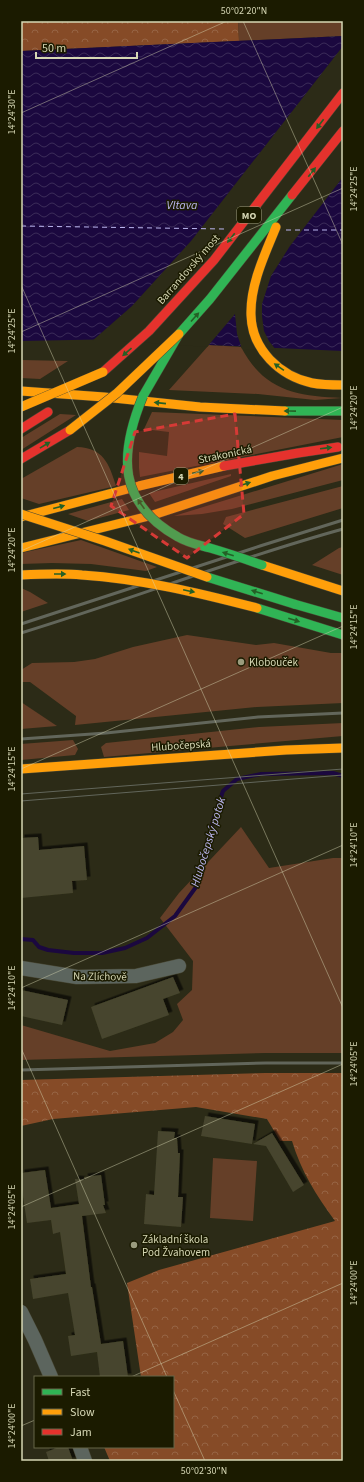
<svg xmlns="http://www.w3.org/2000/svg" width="364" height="1482" font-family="'Source Sans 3',sans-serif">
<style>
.grass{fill:#653f28}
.forest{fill:url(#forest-crowns)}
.water{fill:url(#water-waves)}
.pier{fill:#2c2b17}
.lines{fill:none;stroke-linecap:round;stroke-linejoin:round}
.stream{stroke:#1b083f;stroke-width:4}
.ferry{stroke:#bcb7f1;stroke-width:1;stroke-dasharray:5 4;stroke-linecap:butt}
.building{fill:#46452d;filter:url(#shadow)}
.street-casing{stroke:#494835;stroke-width:15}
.fast-casing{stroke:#494835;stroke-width:10}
.slow-casing{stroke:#494835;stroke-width:10}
.jam-casing{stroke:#494835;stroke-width:10}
.street{stroke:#5c655e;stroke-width:14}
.fast{stroke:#30b455;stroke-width:9}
.slow{stroke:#ff9f0a;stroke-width:9}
.jam{stroke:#e5322d;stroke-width:9}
.tram{stroke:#62665b;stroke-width:1}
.rail{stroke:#62665b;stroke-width:3}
.fast-bridge-casing{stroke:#494835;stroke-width:10;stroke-linecap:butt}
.slow-bridge-casing{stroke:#494835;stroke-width:10;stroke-linecap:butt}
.fast-bridge{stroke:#30b455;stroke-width:9}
.slow-bridge{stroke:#ff9f0a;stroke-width:9}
.oneway{fill:#246026}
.marked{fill:#d63a36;fill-opacity:0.2;stroke:#d63a36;stroke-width:3;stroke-dasharray:8 5;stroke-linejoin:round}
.ticks{fill:none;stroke:#d6d7b4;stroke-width:1;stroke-opacity:0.45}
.poi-dot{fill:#9a9b7d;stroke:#1b1b00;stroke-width:1.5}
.labels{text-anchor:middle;stroke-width:3;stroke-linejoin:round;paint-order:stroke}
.shield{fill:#1b1b00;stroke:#9e9f7e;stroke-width:1}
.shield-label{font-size:10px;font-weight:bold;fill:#d6d7b4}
.street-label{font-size:11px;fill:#d6d7b4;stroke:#1b1b00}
.poi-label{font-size:11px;fill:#d6d7b4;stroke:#1b1b00;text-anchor:start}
.water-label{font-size:12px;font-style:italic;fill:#bcb7f1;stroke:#1b1b00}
.neatline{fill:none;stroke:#d6d7b4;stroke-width:1.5}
.ticks-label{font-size:10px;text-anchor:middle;fill:#d6d7b4}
</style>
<defs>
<pattern id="forest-crowns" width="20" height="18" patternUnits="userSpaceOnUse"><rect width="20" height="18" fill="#864b27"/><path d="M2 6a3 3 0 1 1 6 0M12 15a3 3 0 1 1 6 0" fill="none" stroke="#966444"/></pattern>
<pattern id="water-waves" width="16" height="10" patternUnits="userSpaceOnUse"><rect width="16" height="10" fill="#1b083f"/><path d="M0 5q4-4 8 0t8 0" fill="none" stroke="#3b2b58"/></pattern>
<filter id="shadow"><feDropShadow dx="3.5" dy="-3.5" stdDeviation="0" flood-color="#0009"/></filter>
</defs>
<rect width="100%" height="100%" fill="#2c2b17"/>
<path class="grass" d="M238 21H343V36L239 41Z
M209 345 241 347C264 391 296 396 342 398L315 400 258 394 169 390Z
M21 360 68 361 40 379 21 378Z
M152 412 343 420V437L140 477 139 468V452L167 456 169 432 144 429Z
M60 414 76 415 21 450V438Z
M77 447C103 448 109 463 116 486L39 504 21 498V479Z
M343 464V480L232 509 202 514 174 516Z
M231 474V476L155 502 149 493Z
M343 486V508L245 538 223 524 226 517Z
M122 499 129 510 88 521 68 514Z
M81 540 157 567 146 571 91 564 52 563 21 564V553Z
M343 547V575L312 565 339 548Z
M21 588 30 592 48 603 21 612Z
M187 635 256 645 274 643 331 653H343V703L257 707 75 725 76 716 30 682H21V670L32 663 74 662 95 659 133 647Z
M21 702 57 726 21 729Z
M343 723V736L104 757 101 747 106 743 259 727Z
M73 740 78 749 75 755 21 760V744Z
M241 827 269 868 333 858H343V1053H266L21 1060V1025L110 1051 155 1043 173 1032 183 1020 177 1004 192 990 193 961 160 918 179 893Z
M213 1158 257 1161 253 1221 210 1218Z"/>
<path class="forest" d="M21 21H240L238 22 239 41 21 51Z
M266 1073H343V1461H110L104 1447H173V1377H141L127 1283 159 1270 335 1221C316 1195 301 1171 292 1141H280L267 1119 196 1107 53 1119 21 1126V1080Z"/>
<path class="water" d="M343 36V351L209 345 123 339 21 341V51Z"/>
<path class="pier" d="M343 46V177L290 246 271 276 262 304V316L264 331 269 341 276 350 242 349 237 334 235 314 207 347 123 341H92L132 306 191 241Z"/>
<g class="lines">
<path class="stream" d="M21 939 33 940 39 947 48 950 74 953H102L125 948 147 938 175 916 196 887 213 821 223 791 237 779 261 774 333 773 343 776"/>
<path class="ferry" d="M21 226 224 229
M286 230H343"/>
</g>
<path class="building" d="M38 837 39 850 84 846 87 880 72 881 73 893 21 898V838Z
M173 977 180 993 163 999 169 1015 102 1039 91 1007Z
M21 990 68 1000 62 1025 21 1016Z
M205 1116 255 1124 252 1144 201 1136Z
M158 1131 175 1132 174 1138H177L178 1153H180L178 1197H183L181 1227 144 1224 146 1194 154 1195Z
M272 1133 304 1185 293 1192 266 1146 253 1144Z
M45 1170 51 1208 79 1204 75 1179 85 1180 84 1177 101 1175 105 1205H103L106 1213 82 1216 91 1287H92L101 1344 123 1341 128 1377H100L97 1352 71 1356 68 1336 75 1335 68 1293 33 1299 30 1279 66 1274 60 1232 53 1234 51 1220 27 1223 21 1183V1173Z
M59 1447H68L73 1461H49L46 1452Z"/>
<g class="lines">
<defs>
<path id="street" d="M21 968 77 977 136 976 179 966
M21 1312 35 1340 51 1377
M80 1447 85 1461"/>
<path id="fast" d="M143 396 179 334 210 299 292 195
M285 411H343
M294 604 343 618
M257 608 343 635"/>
<path id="slow" d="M276 227C265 254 250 285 251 315 252 350 280 376 312 383 322 385 333 385 343 385
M21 391 104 397 200 407 285 411
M21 517 139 486 224 466
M21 548 153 515 272 476 343 458
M262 565 343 591
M21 769 286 750 343 748"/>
<path id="jam" d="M292 195 343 131
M103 372 149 331 214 260 343 93
M21 429 48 412
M21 459 70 430
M224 466 298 453 338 447"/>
</defs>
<use href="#street" class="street-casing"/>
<use href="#fast" class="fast-casing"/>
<use href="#slow" class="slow-casing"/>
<use href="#jam" class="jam-casing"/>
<use href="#street" class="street"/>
<use href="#fast" class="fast"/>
<use href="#slow" class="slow"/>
<use href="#jam" class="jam"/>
<path class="tram" d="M21 794 343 769
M21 801 343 775"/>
<path class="rail" d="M21 624 260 546 343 520
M21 633C129 600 234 559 343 529
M21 739 106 733 258 717 343 713
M21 1070 266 1063H343"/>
<defs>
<path id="fast-bridge" d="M143 396C119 454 117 503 178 537 188 543 199 545 210 548 227 553 245 559 262 565
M207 577 294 604"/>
<path id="slow-bridge" d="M21 407 103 372
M70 430 117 393 179 334
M21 514 105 541 207 577
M21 575C41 574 62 573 82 575 142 579 199 593 257 608"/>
</defs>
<use href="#fast-bridge" class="fast-bridge-casing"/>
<use href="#slow-bridge" class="slow-bridge-casing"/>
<use href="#fast-bridge" class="fast-bridge"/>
<use href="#slow-bridge" class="slow-bridge"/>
</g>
<defs><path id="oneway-solid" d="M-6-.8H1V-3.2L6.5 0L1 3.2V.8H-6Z"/></defs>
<g class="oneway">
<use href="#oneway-solid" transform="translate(320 124) rotate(127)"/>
<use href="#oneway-solid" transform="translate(312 172) rotate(-52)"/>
<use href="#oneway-solid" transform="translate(231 238) rotate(128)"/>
<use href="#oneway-solid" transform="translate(195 317) rotate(-48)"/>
<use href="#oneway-solid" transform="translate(127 352) rotate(139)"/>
<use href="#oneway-solid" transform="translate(279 367) rotate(-145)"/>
<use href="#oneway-solid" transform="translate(160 403) rotate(-174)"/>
<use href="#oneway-solid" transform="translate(290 411) rotate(-179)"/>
<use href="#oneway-solid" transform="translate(45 445) rotate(-31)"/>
<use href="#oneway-solid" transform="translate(326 448) rotate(-7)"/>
<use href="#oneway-solid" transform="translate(198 472) rotate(-13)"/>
<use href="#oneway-solid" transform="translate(245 484) rotate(-18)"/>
<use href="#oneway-solid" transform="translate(141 504) rotate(-125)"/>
<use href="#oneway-solid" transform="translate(59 507) rotate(-15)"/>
<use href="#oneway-solid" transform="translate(134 551) rotate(-160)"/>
<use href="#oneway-solid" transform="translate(228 554) rotate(-163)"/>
<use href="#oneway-solid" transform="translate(60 574)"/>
<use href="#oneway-solid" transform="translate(189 591) rotate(12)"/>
<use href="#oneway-solid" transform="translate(257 592) rotate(-163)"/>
<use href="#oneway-solid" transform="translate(294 620) rotate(17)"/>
</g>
<path class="marked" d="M235 414 244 514 187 558 111 506 135 432Z"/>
<path class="ticks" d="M243 21 343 245M21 113 227 21M21 285 343 1008M21 332 343 188M21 551 343 407M21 769 343 626M21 988 343 845M21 1048 167 1377M21 1207 343 1064M131 1377 343 1283M173 1390 205 1461M21 1426 35 1420"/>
<g class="poi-dot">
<circle cx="241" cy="662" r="4"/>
<circle cx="134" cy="1245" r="4"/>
</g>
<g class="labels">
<g class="shield">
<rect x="237" y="207" width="24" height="16" rx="3"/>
<rect x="174" y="468" width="14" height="16" rx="3"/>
</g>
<g class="shield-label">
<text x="249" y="219">MO</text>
<text x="181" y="480">4</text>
</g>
<g class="street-label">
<text transform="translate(188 269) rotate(-49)" y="4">Barrandovský most</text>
<text transform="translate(225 454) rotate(-12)" y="4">Strakonická</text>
<text transform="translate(181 745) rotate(-4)" y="4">Hlubočepská</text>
<text transform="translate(100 976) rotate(1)" y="4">Na Zlíchově</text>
</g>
<g class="poi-label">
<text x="249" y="666">Klobouček</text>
<text x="142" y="1243">Základní škola<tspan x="142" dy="13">Pod Žvahovem</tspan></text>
</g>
<g class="water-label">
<text x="182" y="209">Vltava</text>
<text transform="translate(208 842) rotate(-73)" y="4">Hlubočepský potok</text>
</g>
</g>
<rect width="364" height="1482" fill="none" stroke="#1b1b00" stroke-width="44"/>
<rect x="34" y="1376" width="140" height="72" fill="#1b1b00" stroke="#666648"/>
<rect x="42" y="1389" width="20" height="6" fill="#30b455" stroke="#666648"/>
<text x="70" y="1396" font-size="12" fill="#d6d7b4">Fast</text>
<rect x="42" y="1409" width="20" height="6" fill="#ff9f0a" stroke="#666648"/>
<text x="70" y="1416" font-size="12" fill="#d6d7b4">Slow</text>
<rect x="42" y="1429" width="20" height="6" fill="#e5322d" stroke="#666648"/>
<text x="70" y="1436" font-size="12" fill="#d6d7b4">Jam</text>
<path d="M36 52v6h101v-6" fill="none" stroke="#d6d7b4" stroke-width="2"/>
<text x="42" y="52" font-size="12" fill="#d6d7b4" stroke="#1b1b00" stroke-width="3" paint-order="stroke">50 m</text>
<rect x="22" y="22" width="320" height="1438" class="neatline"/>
<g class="ticks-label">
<text x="244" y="14">50°02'20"N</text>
<text transform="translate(11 112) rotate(-90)" y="4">14°24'30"E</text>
<text transform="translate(353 189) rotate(-90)" y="4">14°24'25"E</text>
<text transform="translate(11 331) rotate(-90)" y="4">14°24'25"E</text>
<text transform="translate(353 408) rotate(-90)" y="4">14°24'20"E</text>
<text transform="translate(11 550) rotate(-90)" y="4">14°24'20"E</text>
<text transform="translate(353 627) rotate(-90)" y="4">14°24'15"E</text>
<text transform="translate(11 769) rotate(-90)" y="4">14°24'15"E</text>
<text transform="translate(353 845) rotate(-90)" y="4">14°24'10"E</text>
<text transform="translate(11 988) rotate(-90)" y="4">14°24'10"E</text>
<text transform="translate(353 1064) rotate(-90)" y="4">14°24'05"E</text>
<text transform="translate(11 1207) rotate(-90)" y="4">14°24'05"E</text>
<text transform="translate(353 1283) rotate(-90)" y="4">14°24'00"E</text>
<text transform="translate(11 1426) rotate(-90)" y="4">14°24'00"E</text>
<text x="204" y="1474">50°02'30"N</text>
</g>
</svg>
